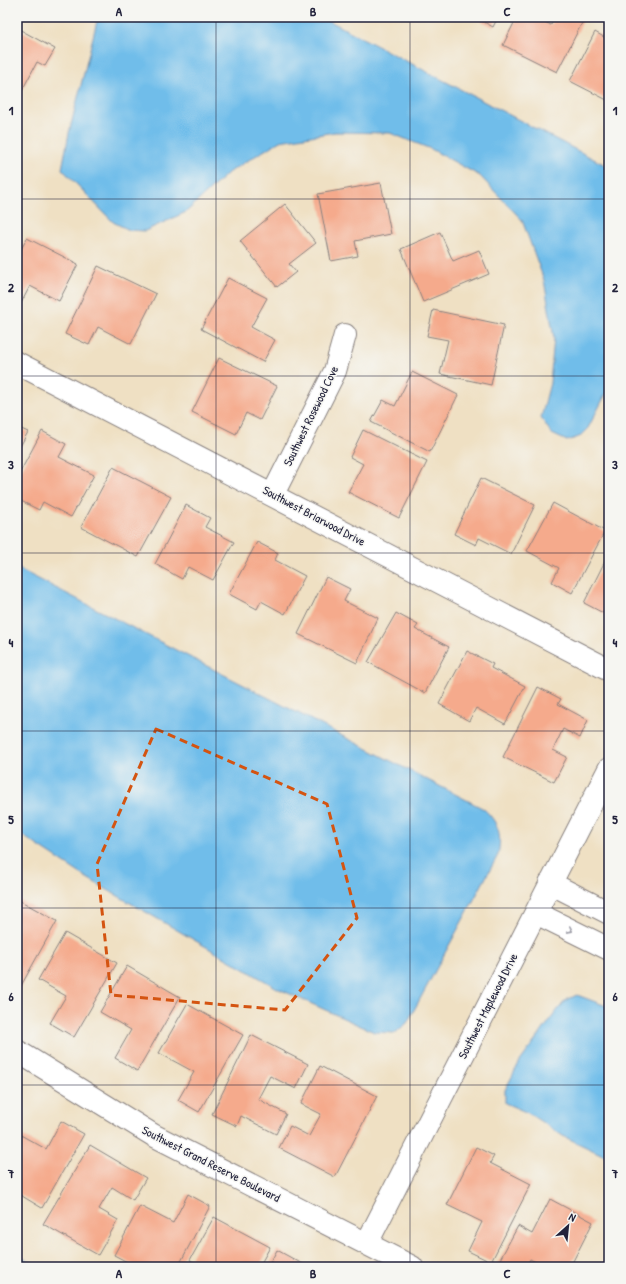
<svg xmlns="http://www.w3.org/2000/svg" width="626" height="1284" font-family="'Patrick Hand',sans-serif">
<style>
.water{fill:#70bdea;stroke:#497092}
.building{fill:#f5aa8c}
.lines{fill:none;stroke-linecap:round;stroke-linejoin:round}
.minor-casing{stroke:#88817f;stroke-width:24}
.minor{stroke:#fff;stroke-width:22}
.oneway{stroke:#9c9ca7}
.marked{fill:none;stroke:#d45411;stroke-width:3;stroke-dasharray:8 5;stroke-linejoin:round}
.grid{fill:none;stroke:#22223b;stroke-width:1;stroke-opacity:0.55}
.labels{text-anchor:middle;stroke-width:3;stroke-linejoin:round;paint-order:stroke}
.street-label{font-size:12px;fill:#22223b;stroke:#f6f6f2}
.neatline{fill:none;stroke:#22223b;stroke-width:1.5}
.grid-label{font-size:13px;text-anchor:middle;font-weight:bold;fill:#22223b}
</style>
<rect width="100%" height="100%" fill="#f6f6f2"/>
<filter id="ink" filterUnits="userSpaceOnUse"><feTurbulence type="fractalNoise" baseFrequency=".025" numOctaves="2"/><feDisplacementMap in="SourceGraphic" scale="8" xChannelSelector="R" yChannelSelector="G"/><feConvolveMatrix kernelMatrix="1 2 1 2 8 2 1 2 1" color-interpolation-filters="sRGB"/></filter>
<filter id="wash" filterUnits="userSpaceOnUse"><feTurbulence type="fractalNoise" baseFrequency=".012" numOctaves="4" result="noise"/><feDisplacementMap in="SourceGraphic" scale="16" xChannelSelector="R" yChannelSelector="G"/><feGaussianBlur stdDeviation="0.9" result="paint"/><feColorMatrix in="noise" values="0 0 0 0 0 0 0 0 0 0 0 0 0 0 0 0 0 1.4 0 .05"/><feComposite in="paint" operator="in"/></filter>
<g filter="url(#wash)">
<rect width="100%" height="100%" fill="#efe0c3"/>
<path class="water" d="M98 17H322L609 167V388L588 428 579 437 567 441 552 434 541 418 550 383 554 338 544 280 522 220 480 176 431 149 390 133 335 132 280 141 229 172 186 212 145 231 129 230 113 222 62 169 69 133Z
M17 568 484 809C499 824 502 834 498 855L407 1023 395 1033 374 1032 279 989 87 878 17 832Z
M577 995 609 1007V1158L563 1136 528 1113 505 1103V1090L519 1063 556 1012 566 1000Z
M17 1254 39 1267H17Z"/>
<g id="blocks">
<path class="building" d="M475 17H498L493 27Z
M517 17H535L551 25 555 17H585L557 72 503 45Z
M17 28 55 49 45 66 37 62 17 100Z
M595 32 609 40V101L570 81Z
M381 183 391 234 355 241 358 256 331 261 318 194Z
M285 204 316 243 289 264 296 272 277 287 240 241Z
M440 232 453 261 479 250 489 274 423 302 401 249Z
M27 238 78 264 59 301 30 286 18 309 17 257Z
M98 266 156 294 131 344 98 327 89 345 65 334Z
M228 278 267 298 251 327 275 340 263 362 201 329Z
M433 310 504 325 491 385 440 374 448 340 427 336Z
M219 358 277 386 260 420 246 413 236 434 192 412Z
M412 372 458 395 430 452 371 422 383 400 395 406Z
M17 427 28 432 17 452Z
M363 430 427 462 399 518 348 492 363 464 350 457Z
M42 431 66 444 59 457 94 475 71 517 43 502 39 510 17 499V478Z
M113 467 171 497 138 557 81 527Z
M481 478 535 505 511 554 479 538 476 545 454 534Z
M553 503 605 531 572 593 552 582 559 568 527 551Z
M186 505 210 518 205 527 234 542 213 580 188 567 182 579 155 564Z
M257 542 278 553 275 560 305 576 285 614 261 601 257 609 229 594Z
M605 561 609 563V616L584 603Z
M326 577 350 589 344 601 378 618 357 663 298 634Z
M396 613 418 625 415 629 449 647 425 693 368 662Z
M467 651 493 664 491 668 525 686 505 724 476 708 469 721 439 704Z
M538 687 561 699 558 704 588 720 580 738 563 729 553 750 567 757 554 782 503 757Z
M17 899 57 921 17 993Z
M65 933 117 963 74 1037 50 1023 66 996 38 980Z
M127 966 180 997 137 1071 115 1058 131 1030 100 1012Z
M187 1004 243 1035 199 1112 178 1100 194 1072 159 1053Z
M251 1035 308 1064 296 1089 270 1076 258 1099 286 1114 276 1134 241 1116 237 1126 212 1114Z
M320 1066 377 1096 335 1177 279 1148 290 1126 309 1136 321 1114 301 1104Z
M61 1121 84 1134 42 1208 17 1193V1133L46 1149Z
M90 1145 146 1178 133 1200 112 1187 99 1209 118 1220 98 1255 43 1224Z
M476 1147 494 1156 490 1163 531 1184 491 1262 468 1251 482 1222 447 1205Z
M188 1194 210 1206 178 1267H137L114 1255 140 1206 173 1223Z
M550 1199 593 1222 570 1267H545L530 1259 526 1267 497 1265 518 1226 532 1234Z
M214 1217 270 1247 259 1267H203L190 1260Z
M277 1250 308 1267H268Z"/>
</g>
</g>
<g filter="url(#ink)">
<use href="#blocks" fill-opacity="0" stroke="#88817f" stroke-width="1"/>
<g class="lines">
<defs>
<path id="minor" d="M17 363 609 670
M273 494 335 371 345 335
M550 883 609 913
M536 913 609 949
M17 1051 153 1135 412 1267
M367 1243 609 769"/>
</defs>
<use href="#minor" class="minor-casing"/>
<use href="#minor" class="minor"/>
</g>
<defs><path id="oneway-chevron" d="M-2-3.5L2.5 0L-2 3.5" fill="none" stroke-width="1.6" stroke-linecap="round" stroke-linejoin="round"/></defs>
<use class="oneway" href="#oneway-chevron" transform="translate(570 930) rotate(26)"/>
</g>
<path class="marked" d="M156 729 327 804 357 918 285 1010 111 995 97 864Z"/>
<path class="grid" d="M216 17V1267M410 17V1267M17 199H609M17 376H609M17 553H609M17 731H609M17 908H609M17 1085H609"/>
<g class="labels">
<g class="street-label">
<text transform="translate(311 416) rotate(-64)" y="4">Southwest Rosewood Cove</text>
<text transform="translate(314 516) rotate(28)" y="4">Southwest Briarwood Drive</text>
<text transform="translate(488 1006) rotate(-63)" y="4">Southwest Maplewood Drive</text>
<text transform="translate(211 1164) rotate(27)" y="4">Southwest Grand Reserve Boulevard</text>
</g>
</g>
<rect width="626" height="1284" fill="none" stroke="#f6f6f2" stroke-width="44"/>
<g transform="translate(568 1226) rotate(27)" stroke="#f6f6f2" stroke-width="3" paint-order="stroke">
<path d="M0-3L7 15L0 10L-7 15Z" fill="#22223b"/>
<text y="-6" font-size="11" font-weight="bold" text-anchor="middle" fill="#22223b">N</text>
</g>
<rect x="22" y="22" width="582" height="1240" class="neatline"/>
<g class="grid-label">
<text x="119" y="16">A</text>
<text x="313" y="16">B</text>
<text x="507" y="16">C</text>
<text x="11" y="115">1</text>
<text x="615" y="115">1</text>
<text x="11" y="292">2</text>
<text x="615" y="292">2</text>
<text x="11" y="469">3</text>
<text x="615" y="469">3</text>
<text x="11" y="647">4</text>
<text x="615" y="647">4</text>
<text x="11" y="824">5</text>
<text x="615" y="824">5</text>
<text x="11" y="1001">6</text>
<text x="615" y="1001">6</text>
<text x="11" y="1178">7</text>
<text x="615" y="1178">7</text>
<text x="119" y="1278">A</text>
<text x="313" y="1278">B</text>
<text x="507" y="1278">C</text>
</g>
</svg>
